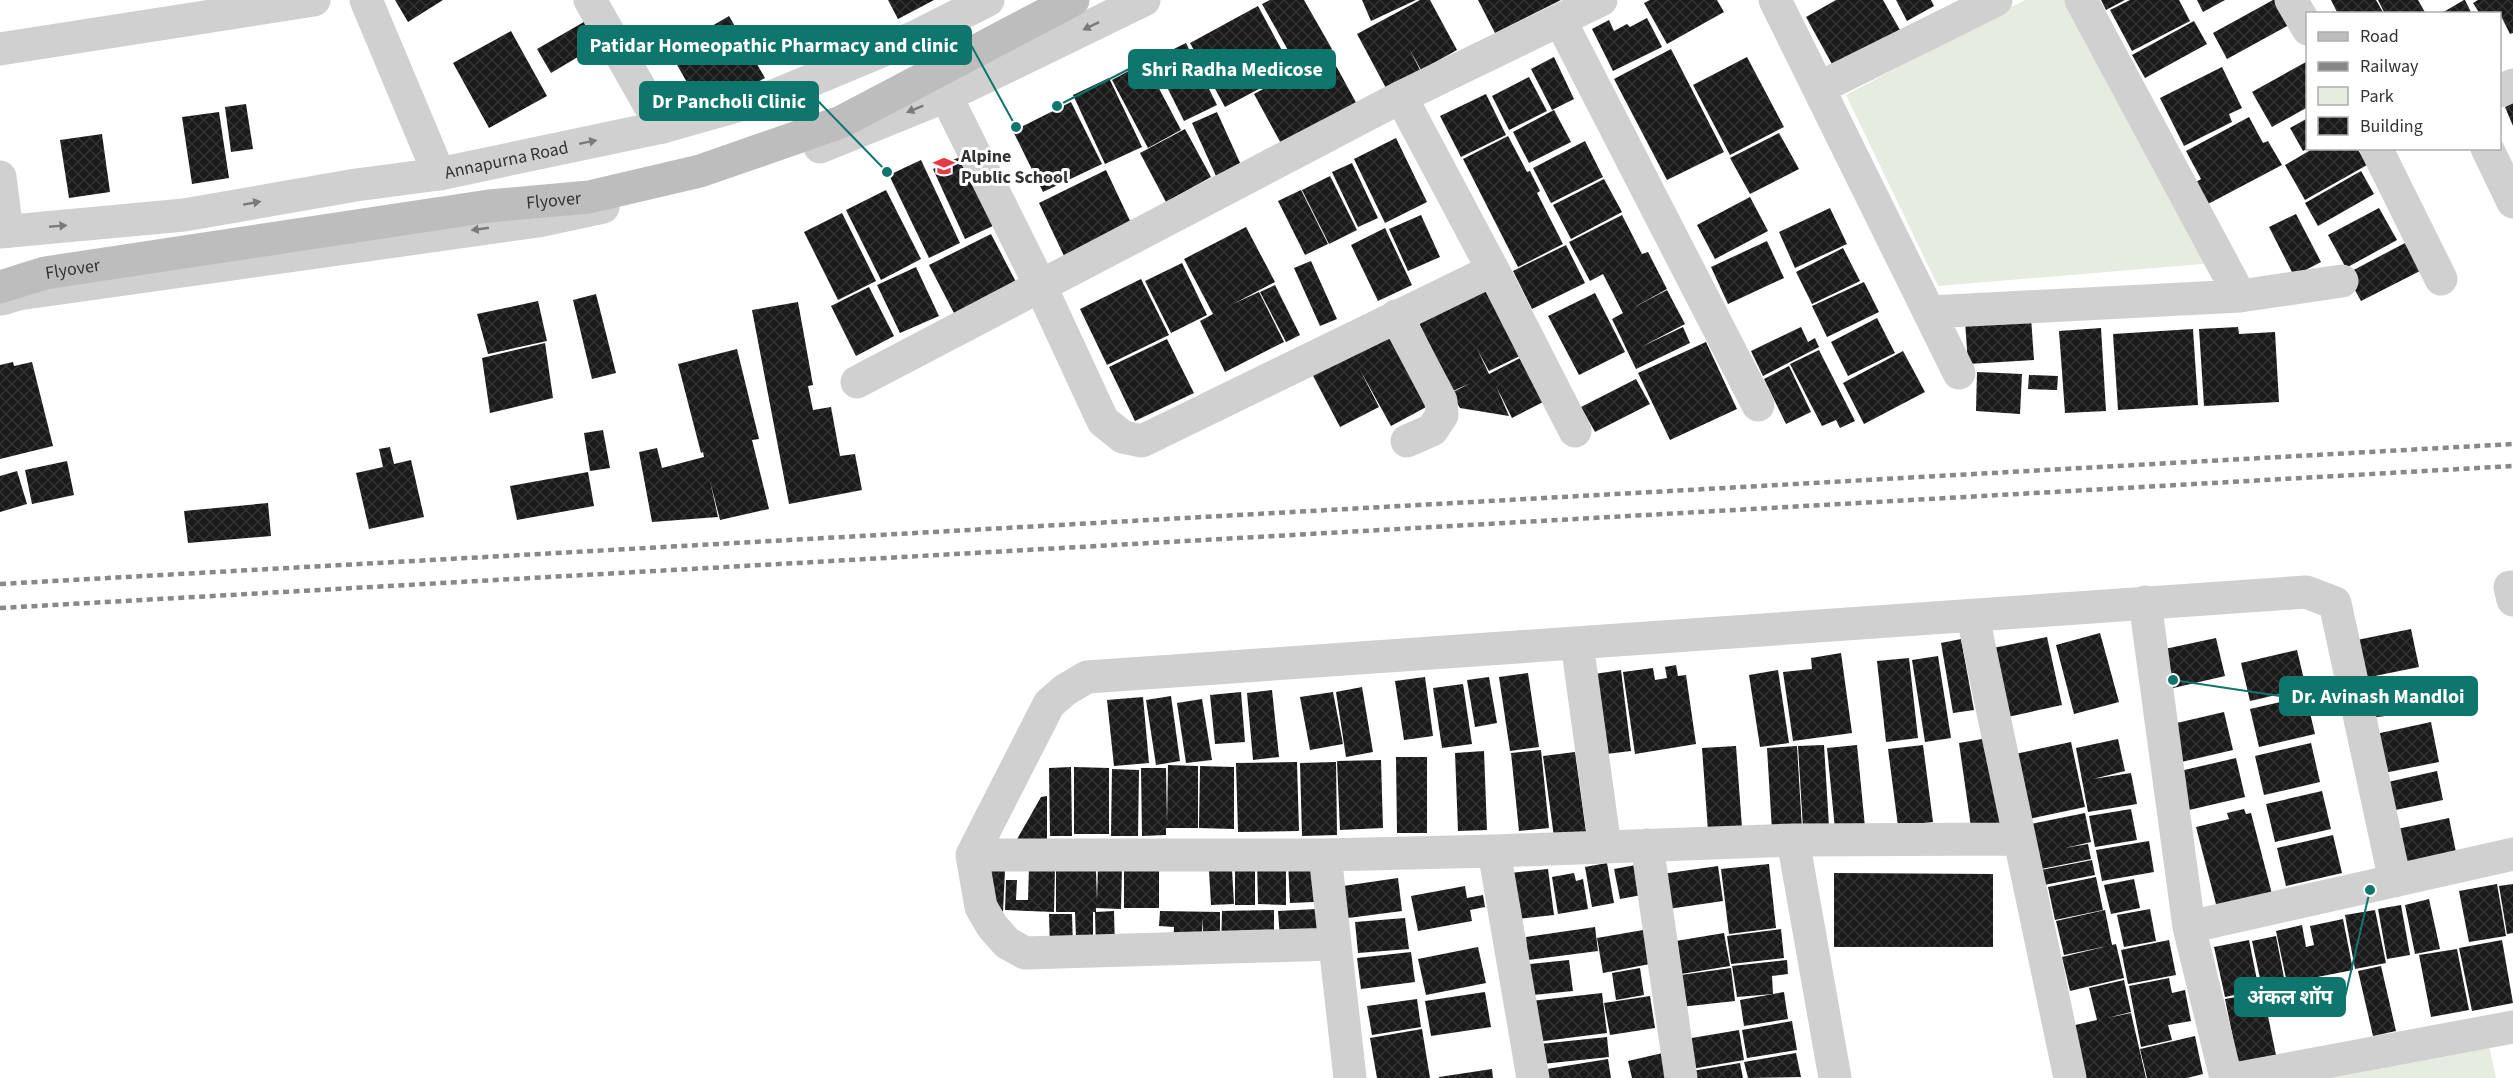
<svg xmlns="http://www.w3.org/2000/svg" width="2513" height="1078" font-family="'Source Sans 3','Noto Sans Devanagari',sans-serif">
<style>
.park{fill:#e6ecdf}
.building{fill:url(#building-cross-hatch)}
.lines{fill:none;stroke-linecap:round;stroke-linejoin:round}
.minor{stroke:#d0d0d0;stroke-width:33}
.tertiary{stroke:#d0d0d0;stroke-width:33}
.secondary{stroke:#bdbdbd;stroke-width:33}
.rail{stroke:#888;stroke-width:4.5;stroke-dasharray:6 4.5;stroke-linecap:butt}
.oneway{fill:#7a7a7a}
.labels{text-anchor:middle;stroke-width:6;stroke-linejoin:round;paint-order:stroke}
.poi-label{font-size:18px;font-weight:bold;fill:#333;stroke:#fff;text-anchor:start}
.street-label{font-size:18px;fill:#333;stroke:#fff}
.leader{fill:none;stroke:#0f766e;stroke-width:2}
.callout-dot{fill:#0f766e;stroke:#fff;stroke-width:2}
.callout{fill:#0f766e;stroke:#0f766e;stroke-width:2}
.callout-label{font-size:20px;text-anchor:middle;font-weight:bold;fill:#fff}
</style>
<defs>
<pattern id="building-cross-hatch" width="8" height="8" patternUnits="userSpaceOnUse" patternTransform="scale(1.5)"><rect width="8" height="8" fill="#1a1a1a"/><path d="M0 0l8 8M0 8l8-8" fill="none" stroke="#333"/></pattern>
</defs>
<rect width="100%" height="100%" fill="#fff"/>
<path class="park" d="M2025 0H2069L2214 263 1938 286 1846 95Z
M2487 1036 2496 1078H2284Z"/>
<path class="building" d="M395 0H443L408 22Z
M888 0H934L898 19Z
M1270 0H1304L1332 49 1298 68 1262 4Z
M1362 0H1416L1371 21Z
M1420 0H1430L1457 50 1421 70 1409 48 1420 70 1386 88 1357 34Z
M1478 0H1561L1495 33Z
M1650 0H1717L1724 12 1667 44 1644 3Z
M1836 0H1883L1900 30 1833 66 1806 17Z
M1896 0H1931L1934 6 1907 21Z
M2101 0H2125L2106 10Z
M2130 0H2179L2190 21 2132 51 2110 10Z
M2197 0H2225L2203 12Z
M2273 0H2276L2289 25 2227 59 2213 33Z
M2331 0H2376L2384 14H2338Z
M2378 0H2418L2426 14H2385Z
M2465 0 2472 14H2440L2464 0Z
M2478 0H2513V33L2510 34 2500 14H2480L2473 3Z
M1258 6 1293 71 1225 107 1190 43Z
M729 16 765 78 728 99 701 107 672 56 696 42 693 37Z
M1647 18 1662 47 1613 71 1592 29 1609 20 1614 31 1627 24 1630 27Z
M589 19 603 42 551 73 537 49Z
M2194 21 2207 44 2145 78 2132 55Z
M511 31 547 96 489 128 453 63Z
M1186 43 1217 105 1184 121 1153 59Z
M1671 49 1724 152 1667 180 1614 79Z
M1329 53 1359 108 1284 149 1254 94Z
M1554 57 1574 99 1552 110 1531 69Z
M1747 57 1784 127 1730 155 1693 85Z
M1145 62 1181 130 1148 148 1112 80Z
M2306 62 2308 107 2272 127 2252 92Z
M2222 67 2242 108 2229 114 2232 122 2184 146 2160 98Z
M1529 77 1547 111 1509 130 1492 96Z
M1109 78 1142 147 1105 164 1073 95Z
M1486 94 1506 135 1461 157 1440 116Z
M1071 102 1102 164 1043 192 1013 131Z
M2513 103V126L2505 107Z
M246 104 253 149 231 152 225 107Z
M1554 110 1571 142 1529 163 1513 132Z
M219 112 229 178 192 184 182 117Z
M1217 112 1241 165 1216 176 1192 123Z
M2249 117 2263 143 2268 141 2282 165 2208 204 2196 182 2201 179 2186 151Z
M2308 118V148L2303 151 2290 128Z
M1185 129 1211 177 1166 202 1140 153Z
M1779 133 1799 169 1750 194 1730 158Z
M102 134 110 192 69 198 60 140Z
M1508 136 1527 172 1530 171 1540 191 1537 193 1563 244 1518 267 1463 159Z
M1396 138 1427 202 1385 223 1354 159Z
M1585 141 1603 177 1551 203 1533 168Z
M2314 148H2357L2367 165 2305 200 2285 165Z
M964 155 997 224 965 239 933 169Z
M921 160 960 243 929 258 889 175Z
M1352 163 1378 218 1358 227 1332 172Z
M1106 170 1132 225 1065 258 1039 203Z
M2361 171 2374 194 2318 226 2305 203Z
M1330 176 1357 230 1329 244 1302 190Z
M1604 179 1622 212 1571 239 1553 205Z
M886 190 921 259 881 280 846 210Z
M1301 190 1328 244 1305 255 1278 201Z
M1750 197 1768 231 1715 259 1697 225Z
M1830 208 1847 244 1795 268 1779 232Z
M2379 208 2397 240 2346 268 2328 235Z
M842 213 876 281 838 300 804 232Z
M2296 214 2321 262 2294 276 2269 227Z
M1421 215 1440 257 1408 271 1389 229Z
M1622 215 1642 254 1648 252 1667 289 1631 309 1667 290 1685 324 1641 347 1683 327 1690 343 1636 369 1612 319 1623 313 1603 274 1590 281 1569 242Z
M1246 227 1275 282 1233 304 1259 292 1284 342 1225 372 1200 321 1213 314 1184 259Z
M1385 228 1412 285 1378 301 1351 245Z
M991 234 1017 284 955 315 929 265Z
M1767 241 1784 278 1728 304 1711 267Z
M2405 243 2420 271 2361 301 2346 274Z
M1566 245 1585 283 1532 309 1513 271Z
M1843 248 1860 281 1812 304 1796 272Z
M1311 261 1337 319 1320 326 1294 268Z
M1182 263 1207 315 1171 333 1145 281Z
M916 267 939 316 900 333 877 285Z
M1141 279 1169 335 1107 365 1080 309Z
M1488 279 1526 353 1489 371 1477 349 1489 374 1526 355 1549 399 1512 418 1496 386 1509 416 1460 408 1451 393 1471 383 1453 391 1417 319Z
M1864 282 1879 312 1827 337 1812 306Z
M1275 285 1300 335 1286 342 1260 292Z
M869 287 894 336 856 356 831 306Z
M1595 293 1625 352 1579 375 1548 316Z
M596 294 616 373 592 379 573 300Z
M538 301 547 341 488 354 477 314Z
M798 302 813 385 808 386 813 410 831 407 840 456 855 454 862 490 789 504 752 310Z
M2031 317 2034 360 1968 364 1965 321Z
M1877 318 1895 353 1848 376 1831 342Z
M1801 327 1808 342 1815 338 1819 347 1763 376 1751 351Z
M2238 327 2239 334 2275 332 2279 402 2204 406 2199 329Z
M2101 328 2106 411 2065 413 2059 331Z
M2193 329 2198 405 2118 410 2113 334Z
M1387 330 1428 406 1391 426 1359 368 1379 407 1340 427 1310 370Z
M1167 339 1194 393 1135 421 1109 367Z
M1706 342 1737 409 1670 440 1638 373Z
M545 343 553 398 490 413 482 358Z
M737 349 759 439 752 440 769 509 720 520 710 481 718 517 652 522 639 452 657 448 662 468 704 457 703 452 701 453 678 364Z
M1819 350 1855 421 1840 428 1836 420 1822 426 1790 364Z
M1903 351 1925 392 1864 424 1843 383Z
M13 362 14 366 32 362 53 446 0 459V365Z
M1789 366 1811 412 1786 424 1764 379Z
M1977 372 2022 374 2020 414 1976 411Z
M2029 375 2058 376 2057 390 2028 389Z
M1636 379 1650 404 1595 432 1581 407Z
M603 430 610 468 590 471 584 433Z
M390 447 394 464 411 460 424 517 369 529 356 473 383 467 379 449Z
M67 461 74 495 32 504 25 470Z
M17 471 27 504 0 512V476Z
M588 472 594 506 517 520 510 486Z
M268 503 271 536 188 543 184 511Z
M2411 629 2419 667 2360 679 2352 641Z
M2100 633 2119 702 2074 714 2056 645Z
M2047 637 2062 705 2003 718 1988 649Z
M2216 638 2225 676 2169 689 2160 650Z
M1961 639 1974 710 1953 713 1941 643Z
M2297 650 2306 688 2250 701 2241 663Z
M1841 653 1852 733 1793 741 1783 672 1812 669 1811 658Z
M1938 656 1951 738 1925 742 1912 660Z
M1909 658 1918 738 1886 742 1877 661Z
M1676 665 1678 676 1686 675 1696 744 1635 754 1623 672 1653 668 1655 680 1667 678 1665 667Z
M1621 670 1631 751 1598 755 1588 675Z
M1778 670 1789 743 1760 747 1749 675Z
M1528 673 1539 747 1510 751 1499 677Z
M1425 677 1433 736 1404 740 1395 681Z
M1489 677 1497 723 1475 727 1467 680Z
M2417 677 2422 711 2363 719 2358 686Z
M1463 684 1472 744 1442 748 1433 688Z
M1362 687 1373 752 1346 757 1336 692Z
M1272 690 1279 757 1253 760 1247 693Z
M1241 692 1245 742 1215 744 1210 695Z
M1333 692 1343 744 1310 750 1300 697Z
M1171 696 1180 761 1156 765 1146 700Z
M2306 696 2315 734 2259 747 2250 709Z
M1143 697 1149 763 1114 766 1107 700Z
M1202 699 1212 760 1186 763 1177 703Z
M2224 712 2233 750 2177 763 2168 725Z
M2431 722 2439 762 2379 774 2371 735Z
M1988 738 2001 830 1972 834 1959 743Z
M2118 739 2125 771 2093 779 2131 773 2137 804 2088 812 2076 748Z
M2071 742 2085 807 2029 819 2015 754Z
M2311 743 2320 782 2264 795 2255 756Z
M1824 745 1829 826 1803 828 1798 746Z
M1857 745 1865 827 1835 829 1827 748Z
M1923 745 1933 822 1898 826 1888 749Z
M1736 746 1742 828 1708 831 1702 748Z
M1797 746 1802 829 1772 831 1767 748Z
M1541 750 1549 828 1519 831 1511 753Z
M1484 751 1487 830 1458 831 1455 753Z
M1575 752 1586 832 1554 837 1543 756Z
M1396 757H1427V833H1397Z
M2236 758 2245 797 2189 810 2180 771Z
M1381 760 1383 828 1340 830 1337 761Z
M1297 762 1299 831 1238 832 1236 763Z
M1336 762 1337 835 1302 836 1300 763Z
M1168 765 1198 766V828H1166V835L1142 836 1141 768H1166L1167 823Z
M1200 766 1234 767V829L1199 828Z
M1071 767 1072 836H1050L1049 768Z
M1074 767 1109 768V834H1074Z
M1112 769 1139 770 1138 836H1111Z
M2437 771 2443 800 2386 812 2379 784Z
M2322 791 2331 829 2275 842 2266 804Z
M1047 796V841H1016L1041 797Z
M2131 809 2137 840 2095 847 2089 816Z
M2244 809 2246 814 2251 813 2272 894 2217 908 2196 827 2229 819 2227 813Z
M2085 813 2091 842 2065 848 2088 844 2091 859 2041 869 2031 824Z
M2449 818 2456 852 2390 866 2383 832Z
M2333 835 2342 873 2286 886 2277 848Z
M2149 841 2154 872 2102 881 2096 850Z
M2092 860 2095 875 2044 885 2041 870Z
M1313 861 1314 902 1290 903 1288 862Z
M1257 862H1286V905L1258 904Z
M1607 863 1614 903 1592 907 1585 867Z
M1235 864H1255V905H1235Z
M1641 864 1647 894 1620 899 1614 869Z
M1769 864 1776 928 1729 934 1721 869Z
M1029 866 1055 867 1054 912 1005 910 1006 880H1017L1016 900H1028Z
M1098 866 1122 867 1121 909 1096 908V912H1093V938H1076L1075 912H1056V871H1096L1097 901Z
M1718 866 1723 901 1668 909 1662 874Z
M1124 867H1159V908H1124Z
M972 869 1005 870 1003 912Z
M1548 869 1554 915 1516 919 1510 873Z
M1232 870 1234 904 1211 905 1209 871Z
M1574 873 1576 881 1583 879 1588 909 1558 914 1552 877Z
M1834 873 1993 874V947H1834Z
M2096 877 2103 910 2055 920 2048 887Z
M1398 878 1402 911 1348 918 1343 886Z
M2134 879 2140 908 2111 914 2104 885Z
M2497 884 2506 936 2469 942 2459 891Z
M2513 884V933L2507 934 2499 886Z
M1465 886 1467 898 1483 895 1485 907 1470 910 1472 921 1418 931 1411 896Z
M2429 899 2440 949 2415 954 2405 905Z
M2401 905 2410 955 2387 959 2378 909Z
M1317 909 1319 950 1281 952 1278 911Z
M2150 909 2156 941 2124 947 2117 915Z
M1274 910V952H1221L1222 911Z
M2105 910 2112 945 2116 944 2124 978 2070 991 2062 957 2108 946 2064 955 2056 921Z
M2375 910 2386 963 2355 969 2345 915Z
M1114 911 1115 949 1096 950 1095 912Z
M1160 911 1220 912V952H1203V918L1201 945H1173L1174 927 1159 926Z
M1049 914H1072L1073 947H1050Z
M1405 918 1409 949 1358 953 1355 922Z
M2343 919 2353 970 2287 983 2276 931 2302 925 2306 947 2314 945 2310 926Z
M1595 927 1598 951 1528 960 1526 937Z
M1649 929 1655 963 1603 973 1597 938Z
M1781 929 1784 958 1731 964 1727 936Z
M1724 933 1730 966 1675 975 1670 942Z
M2276 936 2285 983 2262 988 2252 941Z
M2169 940 2176 975 2128 984 2121 950Z
M2249 940 2259 990 2225 997 2214 947Z
M2502 940 2513 1003 2472 1011 2459 948Z
M1478 947 1486 983 1426 995 1418 959Z
M2457 949 2469 1010 2431 1017 2419 955Z
M1411 952 1415 982 1361 989 1357 958Z
M1569 960 1573 991 1533 995 1530 964Z
M1787 960 1788 974 1772 976 1773 994 1737 997 1732 966Z
M2381 966 2396 1031 2373 1036 2358 971Z
M1640 968 1644 995 1616 1000 1612 973Z
M1731 968 1735 1001 1680 1007 1674 976Z
M2169 978 2172 993 2185 990 2191 1021 2168 1025 2172 1040 2141 1047 2129 986Z
M2124 980 2131 1012 2107 1018 2131 1013 2146 1078H2082L2071 1026 2097 1020 2089 988Z
M1485 992 1491 1027 1431 1036 1425 1001Z
M1784 992 1788 1019 1744 1026 1740 1000Z
M2263 992 2276 1055 2238 1062 2225 999Z
M1602 993 1607 1033 1536 1042 1531 1001Z
M1650 996 1655 1028 1610 1035 1604 1003Z
M1417 999 1421 1027 1372 1035 1367 1006Z
M1792 1021 1797 1050 1747 1058 1742 1030Z
M1422 1029 1430 1078H1377L1370 1038Z
M1739 1030 1744 1060 1691 1069 1686 1039Z
M2195 1036 2203 1074 2187 1078H2147L2140 1049Z
M1607 1037 1609 1057 1542 1064 1540 1044Z
M1667 1052 1673 1078H1632L1628 1061Z
M1796 1053 1801 1077 1748 1078 1744 1062Z
M1608 1059 1611 1078H1548L1547 1069Z
M1740 1063 1743 1078H1693L1692 1071Z
M1492 1069 1493 1078H1439V1077Z"/>
<g class="lines">
<path class="minor" d="M366 0 439 174
M590 0 662 127
M1775 0 1959 373
M2081 0 2240 296
M2291 0 2308 29
M1560 20 1758 405
M0 49 314 0
M1819 88 1996 0
M2500 91 2513 85
M946 96 1040 285 1103 421 1123 437 1142 441 1493 270
M1401 97 1493 270 1575 431
M2376 148 2441 279
M2487 148 2513 202
M0 177 7 231
M1930 312 2240 296 2342 281
M1396 316 1441 401 1442 415 1432 430 1407 441
M857 382 1401 97 1601 0
M2510 587 2513 600
M2145 602 2189 927 2226 1078
M1973 617 2070 1078
M1577 643 1605 847
M1793 840 1835 1078
M1647 845 1681 1078
M1494 851 1533 1078
M972 855H1325L1494 851 1793 840 2019 839
M1325 855 1350 1078
M2189 927 2513 854
M1335 944 1025 953 1007 943 992 926 981 907 972 855 1049 704 1065 690 1087 677 2306 592 2335 603 2395 881
M2240 1078 2513 1027"/>
<g class="tertiary">
<path d="M820 147 946 96 1144 0"/>
<path id="s1" d="M0 232 184 215 356 185 439 174 662 127 776 95 915 37 988 0"/>
<path d="M2 299 18 294 538 221 603 207"/>
</g>
<path class="secondary" id="s2" d="M0 287 45 273 489 206 589 197 700 171 841 122 1073 0"/>
<path class="rail" d="M0 584 2513 444
M0 608 2513 466"/>
</g>
<defs><path id="oneway-solid" d="M-6-.8H1V-3.2L6.5 0L1 3.2V.8H-6Z" transform="scale(1.5)"/></defs>
<g class="oneway">
<use href="#oneway-solid" transform="translate(1091 26) rotate(154)"/>
<use href="#oneway-solid" transform="translate(915 109) rotate(158)"/>
<use href="#oneway-solid" transform="translate(588 142) rotate(-12)"/>
<use href="#oneway-solid" transform="translate(252 203) rotate(-10)"/>
<use href="#oneway-solid" transform="translate(58 226) rotate(-5)"/>
<use href="#oneway-solid" transform="translate(480 229) rotate(172)"/>
</g>
<defs>
<symbol id="school-bare" viewBox="-9 -9 18 18"><path d="M0-5L7-2L0 1L-7-2ZM-4 1L0 2.5L4 1V4Q0 6-4 4Z" fill="#e63946" stroke="#fff" stroke-width="2.5" paint-order="stroke"/></symbol>
</defs>
<g fill-rule="evenodd">
<use href="#school-bare" x="929" y="151" width="30" height="30"/>
</g>
<g class="labels">
<g class="poi-label">
<text x="961" y="162">Alpine<tspan x="961" dy="21">Public School</tspan></text>
</g>
<g class="street-label">
<text dy="6" stroke="none"><textPath href="#s1" startOffset="512">Annapurna Road</textPath></text>
<text dy="6" stroke="none"><textPath href="#s2" startOffset="561">Flyover</textPath></text>
<text dy="6" stroke="none"><textPath href="#s2" startOffset="75">Flyover</textPath></text>
</g>
</g>
<path class="leader" d="M1016 127L971 45M1057 106L1129 69M887 172L818 101M2173 680L2280 696M2370 890L2345 997"/>
<g class="callout-dot">
<circle cx="1016" cy="127" r="6"/>
<circle cx="1057" cy="106" r="6"/>
<circle cx="887" cy="172" r="6"/>
<circle cx="2173" cy="680" r="6"/>
<circle cx="2370" cy="890" r="6"/>
</g>
<g class="callout">
<rect x="578" y="26" width="393" height="38" rx="6"/>
<rect x="1129" y="50" width="206" height="38" rx="6"/>
<rect x="640" y="82" width="178" height="38" rx="6"/>
<rect x="2280" y="677" width="197" height="38" rx="6"/>
<rect x="2235" y="978" width="110" height="38" rx="6"/>
</g>
<g class="callout-label">
<text x="774" y="52">Patidar Homeopathic Pharmacy and clinic</text>
<text x="1232" y="76">Shri Radha Medicose</text>
<text x="729" y="108">Dr Pancholi Clinic</text>
<text x="2378" y="703">Dr. Avinash Mandloi</text>
<text x="2290" y="1004">अंकल शॉप</text>
</g>
<rect x="2306" y="12" width="195" height="138" fill="#ffffff" stroke="#adadad" stroke-width="1.5"/>
<rect x="2318" y="32" width="30" height="9" fill="#bdbdbd" stroke="#adadad" stroke-width="1.5"/>
<text x="2360" y="42" font-size="18" fill="#333333">Road</text>
<rect x="2318" y="62" width="30" height="9" fill="#888888" stroke="#adadad" stroke-width="1.5"/>
<text x="2360" y="72" font-size="18" fill="#333333">Railway</text>
<rect x="2318" y="87" width="30" height="18" fill="#e6ecdf" stroke="#adadad" stroke-width="1.5"/>
<text x="2360" y="102" font-size="18" fill="#333333">Park</text>
<rect x="2318" y="117" width="30" height="18" fill="url(#building-cross-hatch)" stroke="#adadad" stroke-width="1.5"/>
<text x="2360" y="132" font-size="18" fill="#333333">Building</text>
</svg>
